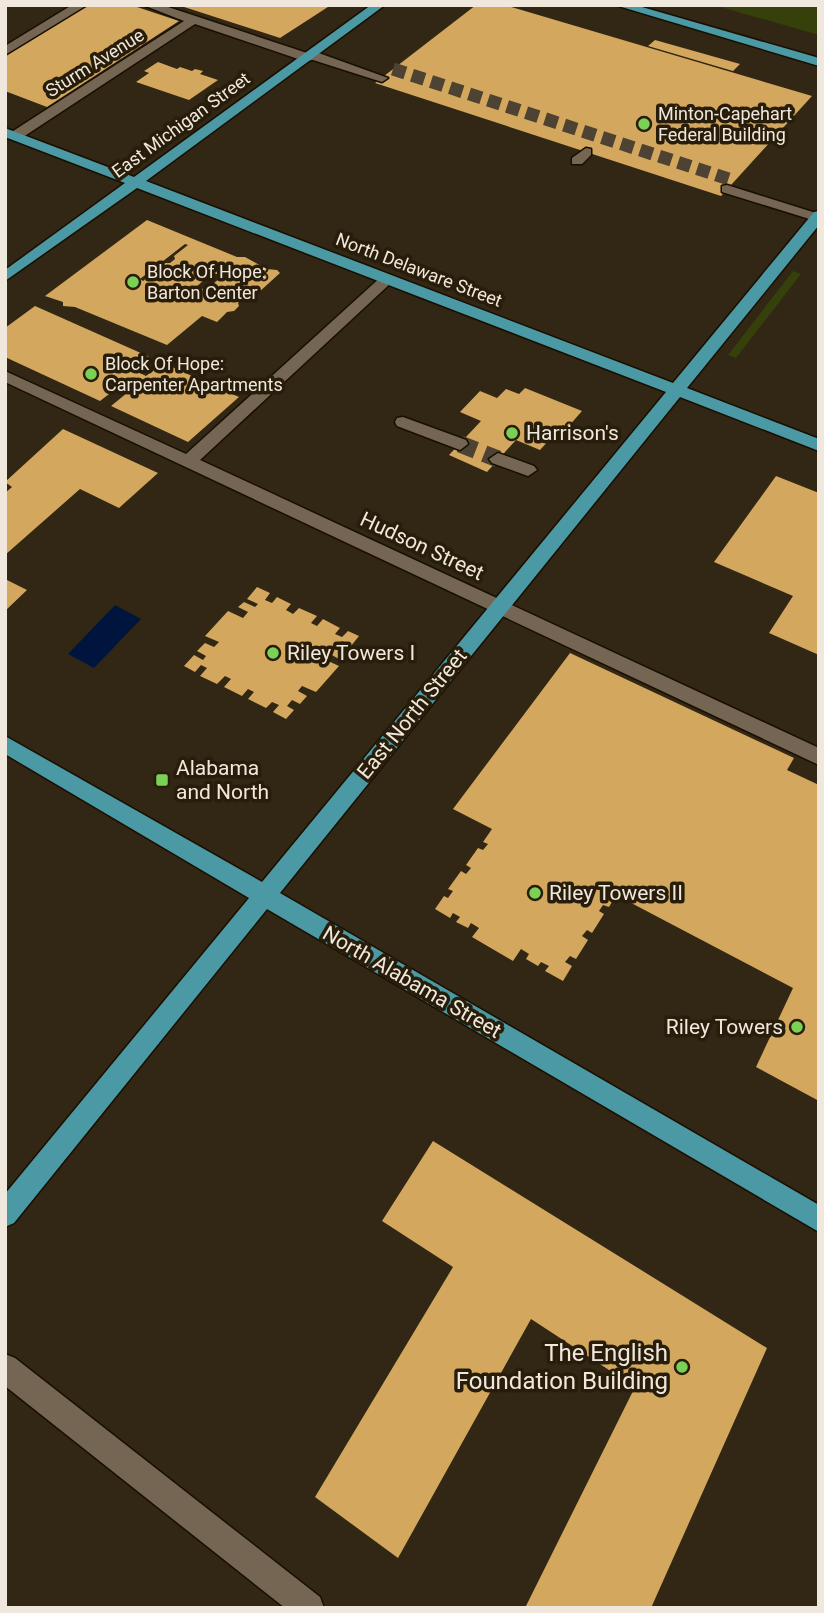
<svg xmlns="http://www.w3.org/2000/svg" width="824" height="1613" font-family="Roboto,sans-serif">
<style>
.green{fill:#35400a}
.water{fill:#00153d}
.building{fill:#d3a75e;fill-rule:evenodd}
.lines{fill:none;stroke-linecap:round;stroke-linejoin:round}
.minor-tunnel-far1{stroke:#4e4332;stroke-width:13;stroke-dasharray:13 7;stroke-linecap:butt}
.minor-tunnel{stroke:#4e4332;stroke-width:17;stroke-dasharray:17 9;stroke-linecap:butt}
.minor-casing{stroke:#190f01;stroke-width:3}
.major-casing{stroke:#190f01;stroke-width:3}
.minor{fill:#746652;fill-rule:evenodd}
.major{fill:#4a99a4;fill-rule:evenodd}
.poi-dot{fill:#7bd155;stroke:#281d0a;stroke-width:2.5}
.labels{text-anchor:middle;stroke-width:7;stroke-linejoin:round;paint-order:stroke}
.far-street-label{font-size:18px;fill:#f0e8dc;stroke:#281d0a}
.far-poi-label{font-size:18px;fill:#f0e8dc;stroke:#281d0a;text-anchor:start}
.poi-label{font-size:21px;fill:#f0e8dc;stroke:#281d0a;text-anchor:start}
.street-label{font-size:21px;fill:#f0e8dc;stroke:#281d0a}
.near-poi-label{font-size:24px;fill:#f0e8dc;stroke:#281d0a;text-anchor:end}
</style>
<rect width="100%" height="100%" fill="#322614"/>
<path class="green" d="M713 5H819V35Z
M793 271 801 274 736 358 728 355Z"/>
<path class="water" d="M115 605 141 619 94 668 68 654Z"/>
<path class="building" d="M88 5H131L179 21 47 107 5 91V56Z
M331 5 280 38 181 6V5Z
M476 5H505L812 96 721 196 375 83Z
M655 40 740 64 733 71 648 46Z
M158 62 177 69 180 67 192 71 195 69 203 71 200 74 218 80 189 100 136 82 149 73 144 71Z
M147 220 237 257H245L267 269 277 270 280 273 258 293 253 291 238 303 239 306 234 311 227 312 217 322 202 316 167 345 75 307 63 306V302L45 296ZM185 244 188 245 174 256 175 259 170 263H165L143 281 140 279ZM211 274H217L220 278 206 290 196 287Z
M35 306 152 358 136 371 146 376 163 363 239 397 188 442 111 406 127 393 117 388 100 401 5 357V328Z
M525 388 582 411 568 427 563 425 540 450 516 440 487 472 449 455 481 421 460 412 480 391 497 398 506 389 519 394Z
M63 429 158 473 119 508 80 489 5 555V493L12 487 5 482Z
M776 476 819 493V655L769 633 793 596 714 562Z
M5 579 27 590 5 611Z
M257 587 270 593 265 600 272 603 277 597 291 604 286 610 293 614 299 608 317 616 311 623 317 626 323 619 340 628 335 634 342 637 348 631 359 636 351 646 342 641 337 647 345 651 339 659 330 654 326 660 339 666 316 692 302 686 298 691 307 696 300 704 292 700 287 706 294 710 286 719 273 712 279 705 272 702 266 708 248 699 254 692 248 689 242 696 224 687 231 679 225 676 217 684 200 676 207 668 201 665 195 672 184 666 194 655 203 660 206 656 197 651 205 643 214 647 219 642 205 636 228 611 243 618 248 612 238 607 244 602 255 607 258 604 247 599Z
M570 653 794 758 787 770 819 785V1101L756 1067 793 988 616 895 609 907 603 905 599 911 604 914 592 933 587 930 582 936 588 940 576 959 570 956 565 962 572 966 563 981 545 971 549 966 541 962 538 966 526 959 529 954 521 949 513 961 472 937 479 928 471 923 468 928 456 922 460 917 453 913 450 918 435 909 444 896 448 898 453 891 448 889 461 871 466 874 471 868 466 865 478 848 483 850 488 844 483 842 492 829 453 809Z
M433 1141 767 1348 651 1608H525L635 1387 531 1319 398 1558 315 1497 453 1267 382 1221Z"/>
<g class="lines">
<path class="minor-tunnel-far1" d="M393 69 735 181"/>
<path class="minor-tunnel" d="M460 444 498 459"/>
<defs>
<path id="minor" d="M72 5H87L5 55V46Z
M143 5H162L307 53 316 52 388 78 382 82 313 60 304 61 195 24 20 139H10V133L184 21Z
M586 148 591 149V155L582 164H572V158Z
M727 185 819 214V222L722 192V186Z
M387 274 392 276 395 279 392 282 200 460 819 748V765L5 382V371L186 454 382 276Z
M403 417 466 440 468 444 460 450 397 426 395 422 397 418Z
M498 453 534 466 537 470 528 476 492 463 489 459Z
M5 1354 15 1358 320 1597 324 1608H285L5 1386Z"/>
<path id="major" d="M371 5H385L146 181 673 383 814 212 819 211V225L687 388 819 439V451L680 397 280 893 819 1205V1232L267 909 14 1223 5 1227V1194L249 898 5 754V736L262 882 666 392 137 188 5 281V270L125 183 5 137V128L134 177Z
M615 5H635L819 58V66Z"/>
</defs>
<use href="#minor" class="minor-casing"/>
<use href="#major" class="major-casing"/>
<use href="#minor" class="minor"/>
<use href="#major" class="major"/>
</g>
<g class="poi-dot">
<circle cx="644" cy="124" r="7"/>
<circle cx="133" cy="282" r="7"/>
<circle cx="91" cy="374" r="7"/>
<circle cx="512" cy="433" r="7"/>
<circle cx="273" cy="653" r="7"/>
<rect x="155" y="773" width="14" height="14" rx="3.5"/>
<circle cx="535" cy="893" r="7"/>
<circle cx="797" cy="1027" r="7"/>
<circle cx="682" cy="1367" r="7"/>
</g>
<g class="labels">
<g class="far-street-label">
<text transform="translate(95 63) rotate(-32)" y="6">Sturm Avenue</text>
<text transform="translate(181 125) rotate(-36)" y="6">East Michigan Street</text>
<text transform="translate(419 270) rotate(21)" y="6">North Delaware Street</text>
</g>
<g class="far-poi-label">
<text x="658" y="120">Minton-Capehart<tspan x="658" dy="21">Federal Building</tspan></text>
<text x="147" y="278">Block Of Hope:<tspan x="147" dy="21">Barton Center</tspan></text>
<text x="105" y="370">Block Of Hope:<tspan x="105" dy="21">Carpenter Apartments</tspan></text>
</g>
<g class="poi-label">
<text x="526" y="440">Harrison's</text>
<text x="287" y="660">Riley Towers I</text>
<text x="176" y="775">Alabama<tspan x="176" dy="24">and North</tspan></text>
<text x="549" y="900">Riley Towers II</text>
<text x="783" y="1034" text-anchor="end">Riley Towers</text>
</g>
<g class="street-label">
<text transform="translate(422 546) rotate(25)" y="7">Hudson Street</text>
<text transform="translate(412 714) rotate(-51)" y="7">East North Street</text>
<text transform="translate(412 982) rotate(30)" y="7">North Alabama Street</text>
</g>
<g class="near-poi-label">
<text x="668" y="1361">The English<tspan x="668" dy="28">Foundation Building</tspan></text>
</g>
</g>
<rect width="824" height="1613" fill="none" stroke="#f0e8dc" stroke-width="14"/>
</svg>
